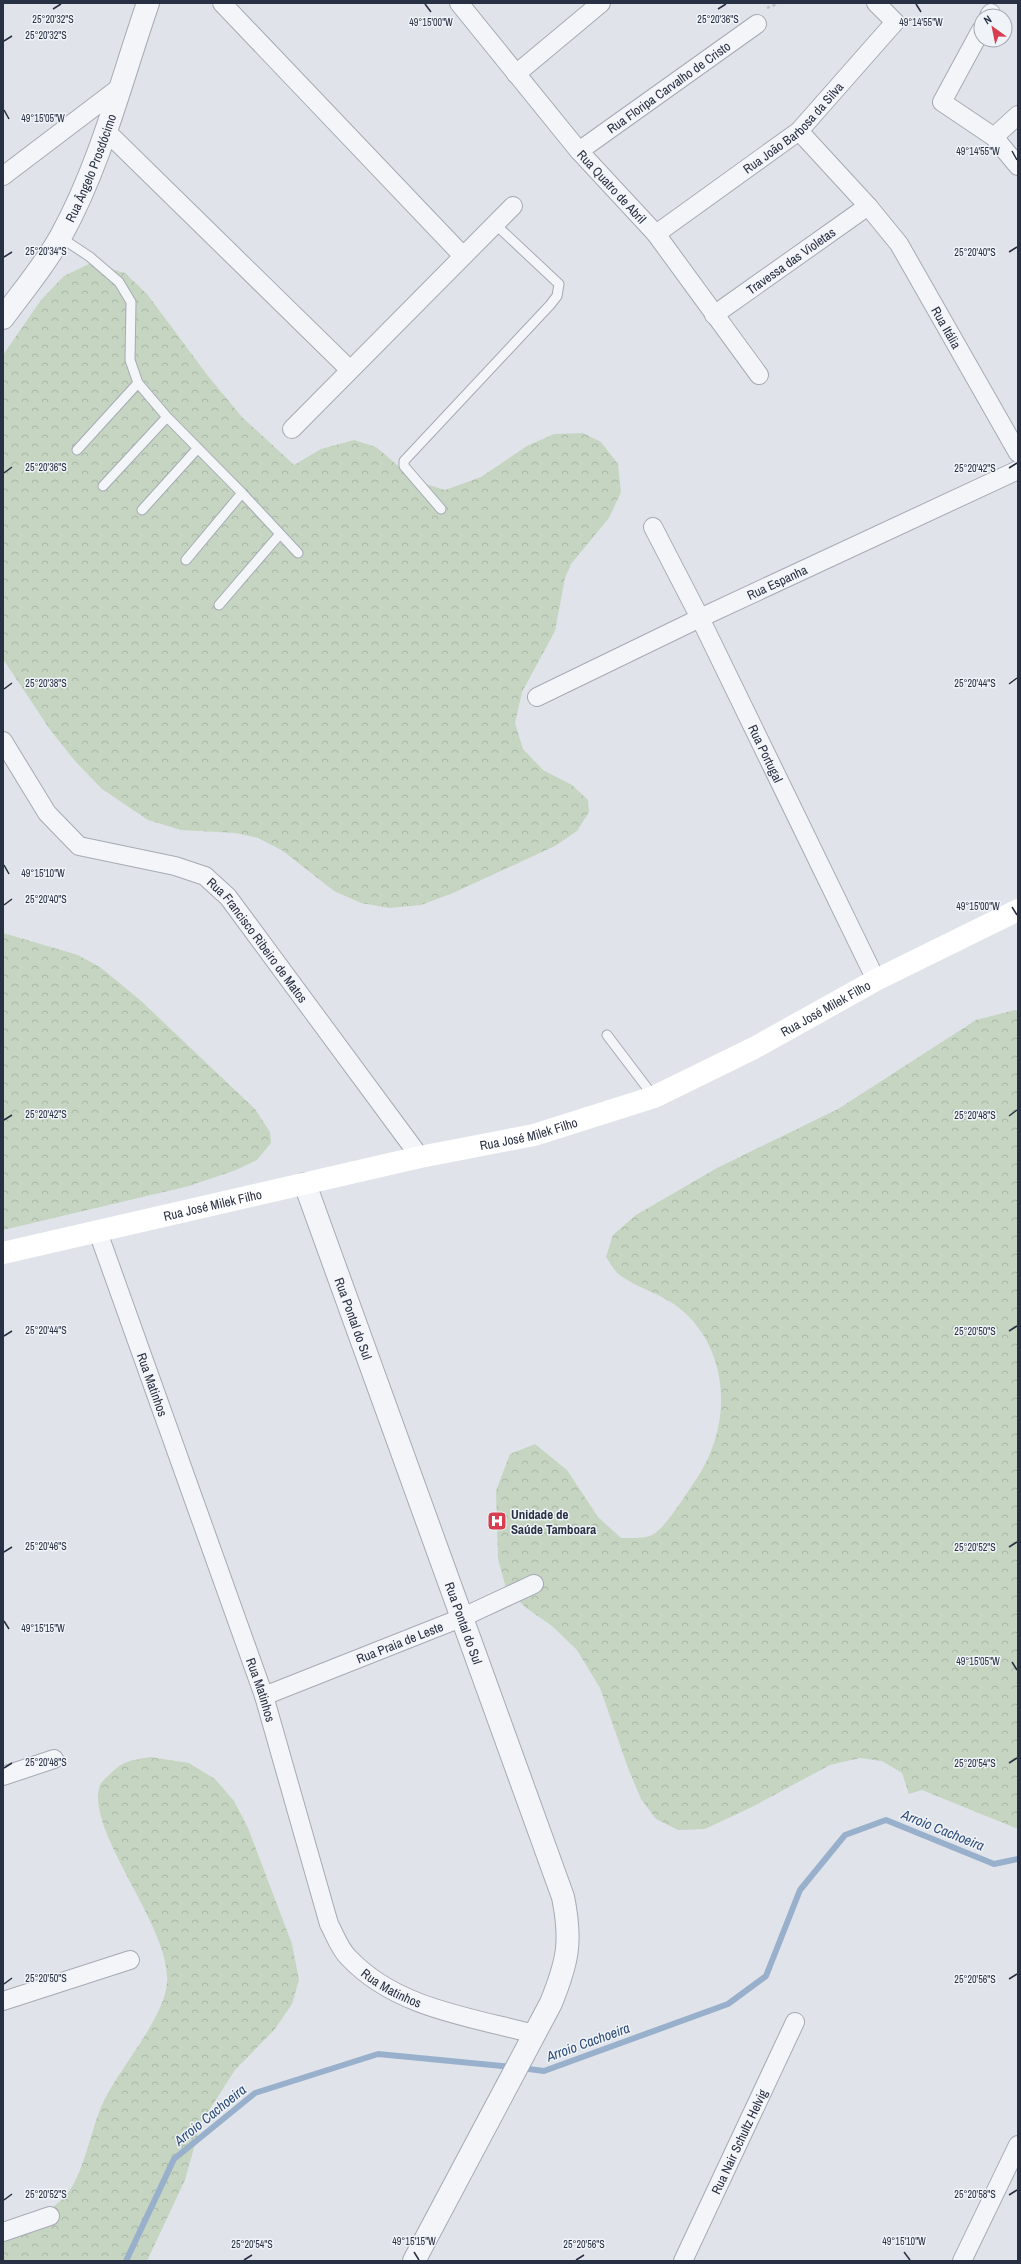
<svg xmlns="http://www.w3.org/2000/svg" width="1021" height="2264" font-family="'Archivo Narrow',sans-serif">
<style>
.forest{fill:url(#forest-crowns)}
.lines{fill:none;stroke-linecap:round;stroke-linejoin:round}
.stream{stroke:#99b0cc;stroke-width:6}
.service-casing{stroke:#a5aab5;stroke-width:11}
.minor-casing{stroke:#a5aab5;stroke-width:20}
.tertiary-casing{stroke:#a5aab5;stroke-width:24}
.path{stroke:#bec2c9;stroke-width:2.5;stroke-dasharray:3 3;stroke-linecap:butt}
.service{stroke:#f3f5f8;stroke-width:9}
.minor{stroke:#f3f5f8;stroke-width:18}
.tertiary{stroke:#f3f5f8;stroke-width:22}
.secondary{stroke:#fff;stroke-width:22}
.ticks{fill:none;stroke:#283043;stroke-width:1.5}
.labels{text-anchor:middle;stroke-width:3;stroke-linejoin:round;paint-order:stroke}
.street-label{font-size:13px;fill:#283043;stroke:#f0f3f7}
.poi-label{font-size:13px;font-weight:bold;fill:#283043;stroke:#f0f3f7;text-anchor:start}
.water-label{font-size:14px;font-style:italic;fill:#2f4d79;stroke:#f0f3f7}
.ticks-label{font-size:10px;text-anchor:middle;fill:#283043;stroke:#f0f3f7;stroke-width:3;stroke-linejoin:round;paint-order:stroke}
</style>
<defs>
<pattern id="forest-crowns" width="20" height="18" patternUnits="userSpaceOnUse"><rect width="20" height="18" fill="#c5d5c1"/><path d="M2 6a3 3 0 1 1 6 0M12 15a3 3 0 1 1 6 0" fill="none" stroke="#a9b7a7"/></pattern>
</defs>
<rect width="100%" height="100%" fill="#e0e4ea"/>
<path class="forest" d="M91 263 125 273 147 294 208 376 242 417 294 465 321 449 354 440 376 447 416 481 445 490 481 477 527 446 554 434 583 433 601 442 618 464 621 492 609 518 571 564 565 578 555 631 522 692 515 723 523 749 543 770 572 785 588 800 589 812 577 831 555 846 453 893 421 905 389 908 361 903 334 891 283 851 258 838 236 833 181 830 148 820 102 789 75 761 51 731 3 659V355L41 300 64 276Z
M3 933 78 955 100 967 140 1000 255 1109 270 1132 271 1143 257 1160 236 1170 189 1186 3 1230Z
M1015 1010 1018 1011V1829L922 1790 909 1794 902 1773 882 1761 860 1758 830 1765 752 1807 705 1829 678 1830 656 1819 641 1799 628 1768 600 1688 577 1650 552 1626 525 1607 506 1588 498 1559 496 1491 510 1454 535 1444 567 1470 598 1517 621 1538C630 1538 644 1539 652 1535 665 1529 686 1494 695 1481 731 1430 732 1356 684 1312 666 1295 641 1290 621 1276 615 1272 610 1263 606 1257L613 1235 636 1215 717 1168 838 1109 976 1020Z
M150 1757 189 1763 215 1779 234 1801 248 1828 292 1944 299 1980 292 2004 275 2029 235 2070 201 2123 185 2180 147 2261H3V2234C26 2222 50 2214 67 2194 83 2175 91 2131 101 2107 117 2070 164 2020 167 1983 172 1927 84 1831 100 1785 101 1782 106 1778 108 1776 124 1760 129 1761 150 1757Z"/>
<g class="lines">
<path class="stream" d="M521 2068 544 2071 728 2004 766 1976 800 1890 845 1835 886 1820 994 1864 1018 1859
M126 2261 174 2159 255 2093 378 2054 512 2067"/>
<defs>
<path id="service" d="M60 237 90 257 119 282 131 302 130 360 138 383 167 417 242 493 298 553
M77 450 138 383
M103 486 167 417
M441 509 404 466V461L550 305 557 296 559 284 495 224
M142 510 198 448
M186 560 242 493
M219 605 280 534
M607 1035 654 1097"/>
<g id="minor">
<path d="M222 3 463 256"/>
<path id="s1" d="M459 3 579 151 656 234 759 375"/>
<path d="M989 16 991 13"/>
<path d="M981 30 942 102 994 137 1018 166"/>
<path d="M516 74 601 3"/>
<path id="s2" d="M799 131 868 206 899 244 1018 453"/>
<path d="M107 132 349 369"/>
<path d="M994 137 1018 115"/>
<path id="s3" d="M579 151 757 24"/>
<path d="M3 176 119 88"/>
<path id="s4" d="M656 234 799 131 895 22 876 3"/>
<path id="s5" d="M714 315 868 206"/>
<path d="M292 429 513 206"/>
<path id="s6" d="M653 527 700 618 876 980"/>
<path id="s7" d="M537 697 700 618 1018 470"/>
<path id="s8" d="M3 741 47 813 79 846 175 866 205 876 228 897 420 1157"/>
<path id="s9" d="M98 1232 264 1696 329 1924C335 1935 340 1950 349 1958 396 2008 470 2017 534 2034"/>
<path id="s10" d="M264 1696 461 1618 534 1584"/>
<path d="M3 1776 54 1759"/>
<path d="M3 2001 130 1960"/>
<path d="M3 2232 50 2216"/>
<path id="s11" d="M683 2261 795 2022"/>
<path d="M962 2261 1018 2145"/>
</g>
<g id="tertiary">
<path id="s12" d="M3 318C22 292 45 265 61 236 101 163 121 81 148 3"/>
<path id="s13" d="M305 1184 563 1897C572 1941 568 1961 551 2003L414 2261"/>
</g>
</defs>
<use href="#service" class="service-casing"/>
<use href="#minor" class="minor-casing"/>
<use href="#tertiary" class="tertiary-casing"/>
<path class="path" d="M767 8 779 3"/>
<use href="#service" class="service"/>
<use href="#minor" class="minor"/>
<use href="#tertiary" class="tertiary"/>
<path class="secondary" id="s14" d="M3 1253 420 1157 534 1135 654 1097 754 1048 876 980 1018 910"/>
</g>
<path class="ticks" d="M425 4 431 12M916 4 921 12M53 9 61 4M718 9 726 4M4 41 12 36M4 110 9 119M1012 151 1017 160M1009 252 1017 247M4 257 12 252M1009 468 1017 463M4 473 12 467M1009 684 1017 678M4 689 12 683M4 865 9 874M4 905 12 899M1012 907 1017 915M1009 1116 1017 1110M4 1120 12 1115M1009 1331 1017 1326M4 1336 12 1331M1009 1547 1017 1542M4 1552 12 1547M4 1621 9 1629M1012 1662 1017 1670M1009 1763 1017 1758M4 1768 12 1763M1009 1979 1017 1974M4 1984 12 1978M1009 2195 1017 2190M4 2200 12 2194M414 2252 419 2260M904 2252 910 2260M244 2260 252 2255M576 2260 584 2255"/>
<defs>
<symbol id="hospital-square" viewBox="-11 -11 22 22"><rect x="-9" y="-9" width="18" height="18" rx="4" fill="#d73e4f" stroke="#f0f3f7"/><path d="M-5-5h3v3.5h4V-5h3V5h-3V1.5h-4V5h-3Z" fill="#fff"/></symbol>
</defs>
<g fill-rule="evenodd">
<use href="#hospital-square" x="486" y="1510" width="22" height="22"/>
</g>
<g class="labels">
<g class="street-label">
<text dy="5" stroke="none"><textPath href="#s3" startOffset="110">Rua Floripa Carvalho de Cristo</textPath></text>
<text dy="5" stroke="none"><textPath href="#s4" startOffset="174">Rua João Barbosa da Silva</textPath></text>
<text dy="5" stroke="none"><textPath href="#s12" startOffset="175">Rua Ângelo Prosdócimo</textPath></text>
<text dy="5" stroke="none"><textPath href="#s1" startOffset="239">Rua Quatro de Abril</textPath></text>
<text dy="5" stroke="none"><textPath href="#s5" startOffset="94">Travessa das Violetas</textPath></text>
<text dy="5" stroke="none"><textPath href="#s2" startOffset="247">Rua Itália</textPath></text>
<text dy="5" stroke="none"><textPath href="#s7" startOffset="266">Rua Espanha</textPath></text>
<text dy="5" stroke="none"><textPath href="#s6" startOffset="253">Rua Portugal</textPath></text>
<text dy="5" stroke="none"><textPath href="#s8" startOffset="343">Rua Francisco Ribeiro de Matos</textPath></text>
<text dy="5" stroke="none"><textPath href="#s14" startOffset="863">Rua José Milek Filho</textPath></text>
<text dy="5" stroke="none"><textPath href="#s14" startOffset="539">Rua José Milek Filho</textPath></text>
<text dy="5" stroke="none"><textPath href="#s14" startOffset="215">Rua José Milek Filho</textPath></text>
<text dy="5" stroke="none"><textPath href="#s13" startOffset="143">Rua Pontal do Sul</textPath></text>
<text dy="5" stroke="none"><textPath href="#s9" startOffset="162">Rua Matinhos</textPath></text>
<text dy="5" stroke="none"><textPath href="#s13" startOffset="467">Rua Pontal do Sul</textPath></text>
<text dy="5" stroke="none"><textPath href="#s10" startOffset="146">Rua Praia de Leste</textPath></text>
<text dy="5" stroke="none"><textPath href="#s9" startOffset="486">Rua Matinhos</textPath></text>
<text dy="5" stroke="none"><textPath href="#s9" startOffset="822">Rua Matinhos</textPath></text>
<text dy="5" stroke="none"><textPath href="#s11" startOffset="132">Rua Nair Schultz Helvig</textPath></text>
</g>
<g class="poi-label">
<text x="511" y="1519">Unidade de<tspan x="511" dy="15">Saúde Tamboara</tspan></text>
</g>
<g class="water-label">
<text transform="translate(943 1830) rotate(22)" y="5">Arroio Cachoeira</text>
<text transform="translate(588 2042) rotate(-20)" y="5">Arroio Cachoeira</text>
<text transform="translate(210 2115) rotate(-39)" y="5">Arroio Cachoeira</text>
</g>
</g>
<g class="ticks-label">
<text x="53" y="23">25°20'32"S</text>
<text x="718" y="23">25°20'36"S</text>
<text x="431" y="26">49°15'00"W</text>
<text x="921" y="26">49°14'55"W</text>
<text x="46" y="39">25°20'32"S</text>
<text x="43" y="122">49°15'05"W</text>
<text x="978" y="155">49°14'55"W</text>
<text x="46" y="255">25°20'34"S</text>
<text x="975" y="256">25°20'40"S</text>
<text x="46" y="471">25°20'36"S</text>
<text x="975" y="472">25°20'42"S</text>
<text x="46" y="687">25°20'38"S</text>
<text x="975" y="687">25°20'44"S</text>
<text x="43" y="877">49°15'10"W</text>
<text x="46" y="903">25°20'40"S</text>
<text x="978" y="910">49°15'00"W</text>
<text x="46" y="1118">25°20'42"S</text>
<text x="975" y="1119">25°20'48"S</text>
<text x="46" y="1334">25°20'44"S</text>
<text x="975" y="1335">25°20'50"S</text>
<text x="46" y="1550">25°20'46"S</text>
<text x="975" y="1551">25°20'52"S</text>
<text x="43" y="1632">49°15'15"W</text>
<text x="978" y="1665">49°15'05"W</text>
<text x="46" y="1766">25°20'48"S</text>
<text x="975" y="1767">25°20'54"S</text>
<text x="46" y="1982">25°20'50"S</text>
<text x="975" y="1983">25°20'56"S</text>
<text x="46" y="2198">25°20'52"S</text>
<text x="975" y="2198">25°20'58"S</text>
<text x="414" y="2245">49°15'15"W</text>
<text x="904" y="2245">49°15'10"W</text>
<text x="252" y="2248">25°20'54"S</text>
<text x="584" y="2248">25°20'56"S</text>
</g>
<rect width="1021" height="2264" fill="none" stroke="#283043" stroke-width="8"/>
<g transform="translate(993 28) rotate(327)"><circle r="19" fill="#f0f3f7" stroke="#a0a5af"/>
<path d="M0-3L7 15L0 10L-7 15Z" fill="#d73e4f"/>
<text y="-6" font-size="11" font-weight="bold" text-anchor="middle" fill="#283043">N</text>
</g>
</svg>
